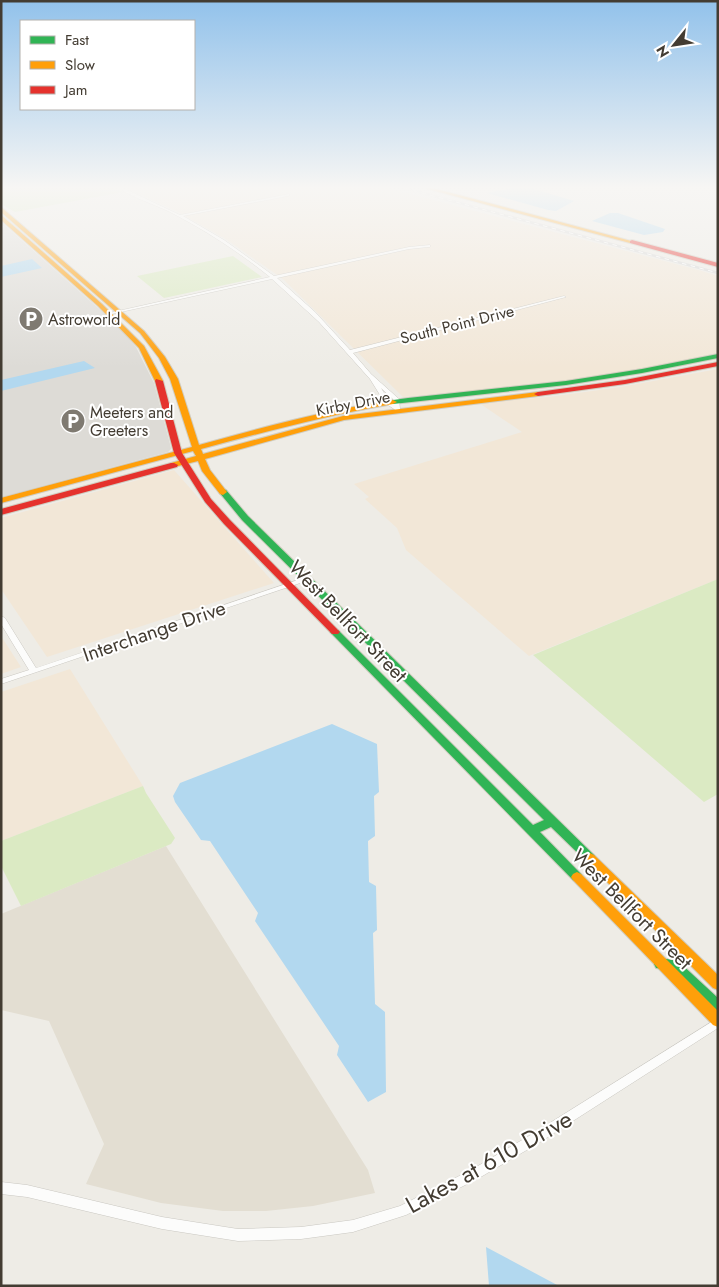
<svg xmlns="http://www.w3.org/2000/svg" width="719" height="1287" font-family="Jost,sans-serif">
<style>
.residential{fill:#e3ded2}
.commercial{fill:#f2e7d7}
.green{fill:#dbeac3}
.parking{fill:#dddbd6}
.water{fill:#b2d8ef}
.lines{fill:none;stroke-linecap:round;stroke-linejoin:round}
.street-casing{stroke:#cac8c2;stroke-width:1}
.fast-casing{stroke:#d0ccbf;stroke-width:2}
.slow-casing{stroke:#d0ccbf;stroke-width:2}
.jam-casing{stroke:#d0ccbf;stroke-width:2}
.street{fill:#fcfcfb;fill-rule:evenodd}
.fast{fill:#30b455;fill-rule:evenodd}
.slow{fill:#ff9f0a;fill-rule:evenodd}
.jam{fill:#e5322d;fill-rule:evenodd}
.rail-casing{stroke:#d8d8d7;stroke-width:2.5}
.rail{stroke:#fff;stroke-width:1;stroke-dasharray:4.5;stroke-linecap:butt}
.labels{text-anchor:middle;stroke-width:4;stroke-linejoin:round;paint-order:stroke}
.far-poi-label{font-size:16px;fill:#433c32;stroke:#fff;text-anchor:start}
.far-street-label{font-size:16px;fill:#433c32;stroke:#fff}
.street-label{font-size:20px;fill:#433c32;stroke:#fff}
.near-street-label{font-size:24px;fill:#433c32;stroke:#fff}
</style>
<rect width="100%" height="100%" fill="#eeece6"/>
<path class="residential" d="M166 846 368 1170 375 1193 313 1206 266 1211H223L161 1203 86 1184 104 1144 49 1021 1 1010V914Z"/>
<path class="commercial" d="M126 188H388L702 271 718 276V302L715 303 718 304V353L629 372 528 386 403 397 283 279 227 240 178 212Z
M718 369V579L529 656 406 550 397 528 365 499 369 497 354 484 522 432 479 403 549 397 621 387Z
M174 470 274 583 47 657 1 589V518Z
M1 636 21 667 1 674Z
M70 669 143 786 1 841V692Z"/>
<path class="green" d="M1 188H112L123 192 15 212 1 204Z
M233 256 262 277 164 298 137 276Z
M718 579V794L704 802 533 655Z
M143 786 146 793 175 838 171 844 21 906 1 866V841Z"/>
<path class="parking" d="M1 222 115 323 136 347 154 383 170 444 171 449 168 452 1 497V228L4 227Z"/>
<path class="water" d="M512 188H531L574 201 556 211 548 210 487 193Z
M610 213H618L665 229 663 232 644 235 592 221Z
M32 259 42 268 1 277V266Z
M84 361 95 368 1 391V380Z
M332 724 377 744 379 792 374 796 375 836 368 841 369 882 376 886 377 930 373 933 375 1004 385 1012 386 1092 368 1102 337 1055 339 1046 255 921 258 913 210 841 201 840 175 802 173 796 180 783Z
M486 1247 559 1286H489Z"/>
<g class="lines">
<defs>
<path id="street" d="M118 188H123L180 215 289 194V196H288L183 216 224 240 274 276 409 247 430 245V247H428L409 249 277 278 315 312 350 350 564 296 566 297 353 353 371 374 399 399 400 409 397 411 385 403 370 379 319 322 272 279 107 315V313H109L270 277C239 252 205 230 170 212 153 204 134 198 118 188ZM381 388 394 400V404L389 401Z
M307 577 309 578 310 579 309 580 1 684V679L29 670 1 624V616L5 618 36 668Z
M718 1018V1028L537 1144 479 1178 406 1215 353 1232 301 1239 238 1241 162 1229 27 1197 1 1194V1182L27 1185 162 1217 238 1229 301 1227 353 1220 400 1206 471 1170 529 1136Z"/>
<path id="fast" d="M718 354V358L642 373 566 385 393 404 389 402 393 400 408 398 566 381 642 369Z
M223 489 226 490 248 516 594 855 596 858 594 861 590 863 586 861 551 827 540 832 581 874 583 877 581 880 577 882 573 880 332 634 330 632 332 630H338L533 825 544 820 242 520 219 492Z
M661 958 678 961 718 998V1013L713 1011 670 970 656 968 654 964 656 960Z"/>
<path id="slow" d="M424 188H433L635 242 630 243Z
M1 207 144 331 165 357 178 379 199 445C263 427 327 410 393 400L397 402 393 404C328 415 264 432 201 449L203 454 343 416 538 392 542 394 538 396 344 420 205 459 210 470 227 492 223 495 220 494 202 471 198 461 174 467 170 465 171 463 196 456 193 451 1 503V498L192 447 170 379 159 358 140 333 1 212Z
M1 215 102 304 144 346 163 381 162 383 155 381 139 348 98 306 1 220Z
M590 853 594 855 718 975V990L713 988 586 861 584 858 586 855Z
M577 872 581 874 718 1011V1027L713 1025 573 880 571 877 573 874Z"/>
<path id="jam" d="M632 240 718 263V267L630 243V241Z
M718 362V366L625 384 538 396 534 394 538 392 625 380Z
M156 379 163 381 182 453 211 499 230 520 338 630 340 632 338 634H332L224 524 205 502 174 453 155 381Z
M171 463H174L178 465 177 467 1 515V509Z"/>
</defs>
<use href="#street" class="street-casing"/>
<use href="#fast" class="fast-casing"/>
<use href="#slow" class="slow-casing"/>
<use href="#jam" class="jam-casing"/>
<use href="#street" class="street"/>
<use href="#fast" class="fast"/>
<use href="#slow" class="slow"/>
<use href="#jam" class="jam"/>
<defs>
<path id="rail" d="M404 188 718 273"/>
</defs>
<use href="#rail" class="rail-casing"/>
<use href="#rail" class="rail"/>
</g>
<linearGradient id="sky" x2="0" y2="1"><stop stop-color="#92c2eb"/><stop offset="0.51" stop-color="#f7f6f4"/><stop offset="1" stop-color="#f7f6f4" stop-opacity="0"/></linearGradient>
<rect width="719" height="368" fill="url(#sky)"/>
<defs>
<symbol id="parking-disc" viewBox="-11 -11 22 22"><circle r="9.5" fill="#7f7a71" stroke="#fff"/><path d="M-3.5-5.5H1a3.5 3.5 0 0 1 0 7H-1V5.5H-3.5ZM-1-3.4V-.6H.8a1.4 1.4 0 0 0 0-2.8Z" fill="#fff"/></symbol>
</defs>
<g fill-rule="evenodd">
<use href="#parking-disc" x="17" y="305" width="28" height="28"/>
<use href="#parking-disc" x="59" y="407" width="28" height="28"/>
</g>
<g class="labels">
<g class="far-poi-label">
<text x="48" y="325">Astroworld</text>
<text x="90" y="418">Meeters and<tspan x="90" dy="18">Greeters</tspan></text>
</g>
<g class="far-street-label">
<text transform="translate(457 324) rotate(-14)" y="6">South Point Drive</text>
<text transform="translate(353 403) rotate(-11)" y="6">Kirby Drive</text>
</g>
<g class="street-label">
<text transform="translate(348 621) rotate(46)" y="7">West Bellfort Street</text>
<text transform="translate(154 631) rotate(-19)" y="7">Interchange Drive</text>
<text transform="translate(632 909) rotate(45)" y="7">West Bellfort Street</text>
</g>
<g class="near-street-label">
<text transform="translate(489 1162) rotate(-29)" y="8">Lakes at 610 Drive</text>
</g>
</g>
<rect width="719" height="1287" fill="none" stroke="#433c32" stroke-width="5"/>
<rect x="20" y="20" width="175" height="90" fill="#ffffff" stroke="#b4b1ad"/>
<rect x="30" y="36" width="25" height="8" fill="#30b455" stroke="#b4b1ad"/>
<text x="65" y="45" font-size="15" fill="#433c32">Fast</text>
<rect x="30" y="61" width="25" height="8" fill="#ff9f0a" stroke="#b4b1ad"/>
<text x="65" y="70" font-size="15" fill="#433c32">Slow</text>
<rect x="30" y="86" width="25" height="8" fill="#e5322d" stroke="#b4b1ad"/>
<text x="65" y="95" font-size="15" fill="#433c32">Jam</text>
<g transform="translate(674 45) rotate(240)" stroke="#ffffff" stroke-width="4" paint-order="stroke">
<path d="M0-4L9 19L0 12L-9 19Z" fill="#433c32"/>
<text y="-8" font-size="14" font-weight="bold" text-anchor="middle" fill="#433c32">N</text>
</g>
</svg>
